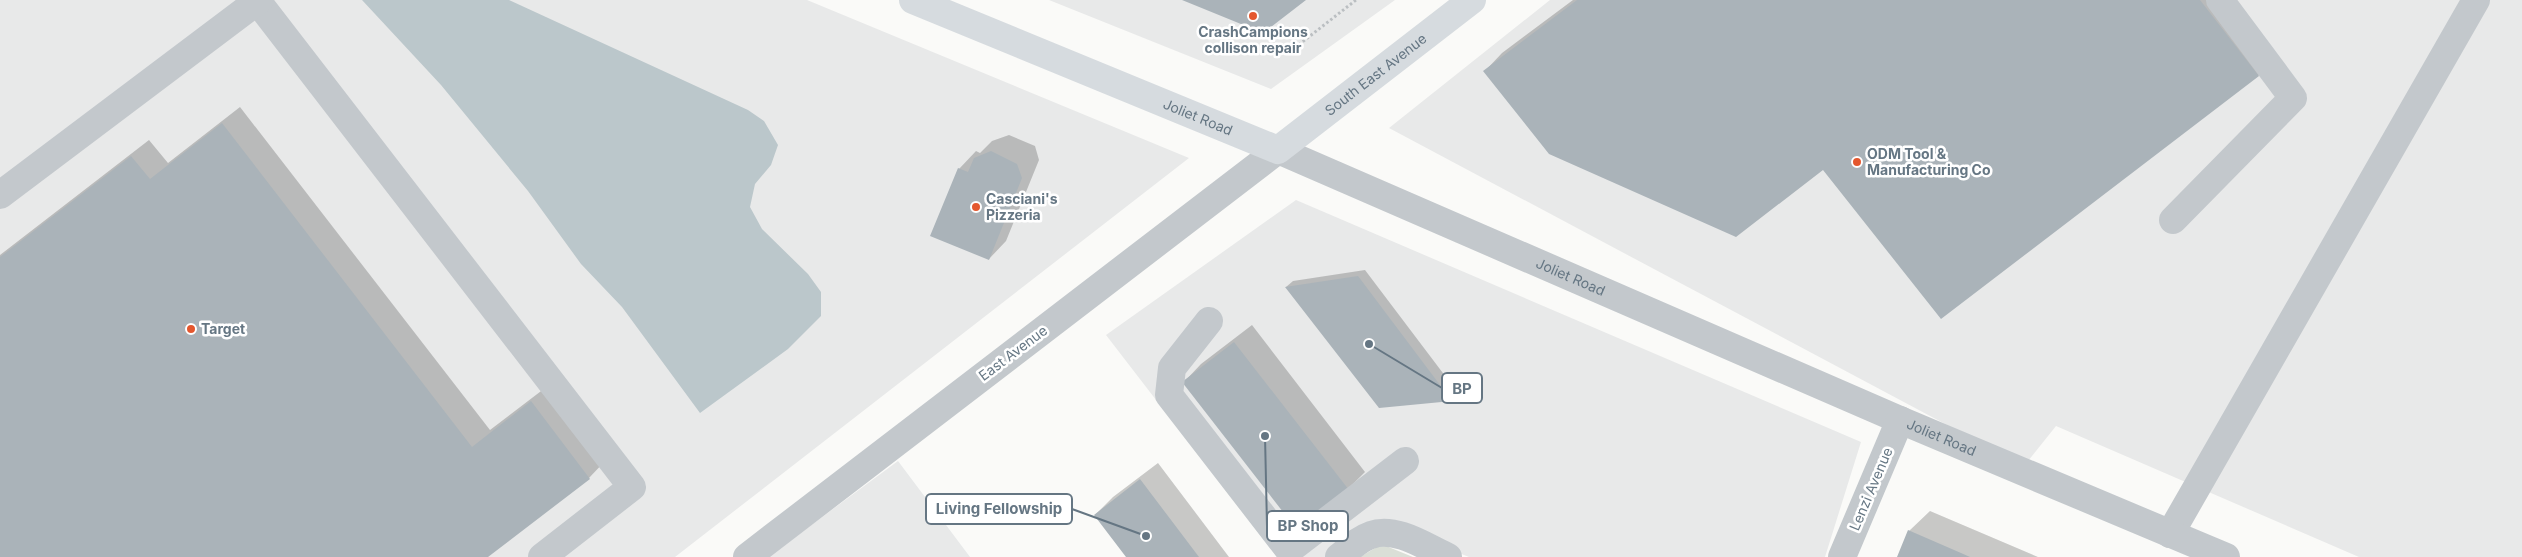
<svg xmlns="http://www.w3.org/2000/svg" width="2522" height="557" font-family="Inter,sans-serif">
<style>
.built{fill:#e8e9e9}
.green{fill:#dadfd7}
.water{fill:#bbc7cb}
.shadow{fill:#0003}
.building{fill:#aab3b9}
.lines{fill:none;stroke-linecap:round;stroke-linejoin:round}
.path{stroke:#bbbfc2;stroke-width:3;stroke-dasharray:2.5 2.5;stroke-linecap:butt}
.minor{stroke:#c3c8cc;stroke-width:28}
.major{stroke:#d6dbdf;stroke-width:28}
.poi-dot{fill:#e4572e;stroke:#fff;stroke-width:2}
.labels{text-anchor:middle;stroke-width:5;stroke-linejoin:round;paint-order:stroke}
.poi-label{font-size:14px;font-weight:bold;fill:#657683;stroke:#fff;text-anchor:start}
.street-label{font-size:14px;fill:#657683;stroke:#fff}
.leader{fill:none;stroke:#657683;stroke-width:2}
.callout-dot{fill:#657683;stroke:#fff;stroke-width:2}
.callout{fill:#fff;stroke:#657683;stroke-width:2}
.callout-label{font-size:15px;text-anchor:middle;font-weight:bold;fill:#657683}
</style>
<rect width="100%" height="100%" fill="#fafaf8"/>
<path class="built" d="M0 0H807L1189 158 675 557H0Z
M1049 0H1395L1271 89Z
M1550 0H2522V557H2359L2056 426 2024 466 1389 128Z
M1296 200 1861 442 1825 557H1469L1377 520 1328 557H1277L1106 335Z
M898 461 970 557H768Z"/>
<path class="green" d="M1386 546 1413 557H1360L1377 547Z"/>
<path class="water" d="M362 0H509L748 110 764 121 778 145 771 165 755 184 750 207 762 229 808 274 821 292V316L788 349 700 413 622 307 581 264 528 191 441 85Z"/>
<path class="shadow" d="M1573 0H2231L2275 58 2258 76 1823 168 1485 71 1502 53Z
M240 107 490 430 549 385 606 460 589 478 486 557H0V255L149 140 168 163Z
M1009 135 1035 146 1039 160 1006 241 989 259 959 169 976 151 980 153 992 141Z
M1365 270 1458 393 1452 400 1380 406 1286 287 1293 281Z
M1252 325 1365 472 1348 489 1184 382 1201 364Z
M1158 463 1229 557H1128L1095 515 1113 497Z
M1930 511 2038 557H1898L1909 531Z"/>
<path class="building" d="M1182 0H1306L1263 33Z
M1577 0H2200L2259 76 1941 319 1823 170 1736 237 1549 154 1483 71Z
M222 123 472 447 531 401 590 479 488 557H0V257L131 156 150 179Z
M991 151 1017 164 1022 178 989 260 930 236 958 168 968 172 974 158Z
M1358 276 1452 401 1379 408 1285 287Z
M1234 342 1349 490 1297 530 1182 382Z
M1140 479 1199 557H1126L1094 515Z
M1908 530 1961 553 1970 557H1897Z"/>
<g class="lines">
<path class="path" d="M1287 54 1356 0"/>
<g class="minor">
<path d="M258 2 632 487 542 557"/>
<path d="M0 195 259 0"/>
<path d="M2173 220 2293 98 2220 0"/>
<path d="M1209 321 1172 368 1169 395 1289 550 1405 461"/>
<path d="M2170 534 2476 0"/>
<path id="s1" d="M747 557 1278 150 1900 420 2226 557"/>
<path d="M1339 557C1349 549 1359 539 1371 535 1396 526 1426 547 1448 557"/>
<path d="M1842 557 1900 420"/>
</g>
<path class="major" id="s2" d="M913 0 1278 150 1472 0"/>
</g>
<g class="poi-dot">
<circle cx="1253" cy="16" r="5"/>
<circle cx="1857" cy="162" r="5"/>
<circle cx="976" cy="207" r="5"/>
<circle cx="191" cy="329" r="5"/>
</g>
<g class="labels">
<g class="poi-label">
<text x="1253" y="37" text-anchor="middle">CrashCampions<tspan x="1253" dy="16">collison repair</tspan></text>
<text x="1867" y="159">ODM Tool &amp;<tspan x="1867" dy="16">Manufacturing Co</tspan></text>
<text x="986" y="204">Casciani's<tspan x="986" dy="16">Pizzeria</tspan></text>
<text x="201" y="334">Target</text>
</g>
<g class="street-label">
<text dy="5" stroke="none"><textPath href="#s2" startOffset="518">South East Avenue</textPath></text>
<text dy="5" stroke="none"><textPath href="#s2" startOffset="308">Joliet Road</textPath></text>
<text dy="5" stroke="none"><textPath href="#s1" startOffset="988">Joliet Road</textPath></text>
<text transform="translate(1013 353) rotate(-37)" y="5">East Avenue</text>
<text dy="5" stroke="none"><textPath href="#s1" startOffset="1392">Joliet Road</textPath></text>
<text transform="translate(1871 489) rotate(-67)" y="5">Lenzi Avenue</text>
</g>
</g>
<path class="leader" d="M1369 344L1442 388M1146 536L1072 509M1265 436L1267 526"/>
<g class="callout-dot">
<circle cx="1369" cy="344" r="5"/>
<circle cx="1146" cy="536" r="5"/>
<circle cx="1265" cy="436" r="5"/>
</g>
<g class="callout">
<rect x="1442" y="373" width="40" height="30" rx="5"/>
<rect x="926" y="494" width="146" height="30" rx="5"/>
<rect x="1267" y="511" width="81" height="30" rx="5"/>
</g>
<g class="callout-label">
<text x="1462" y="394">BP</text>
<text x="999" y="514">Living Fellowship</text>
<text x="1308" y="531">BP Shop</text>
</g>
</svg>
